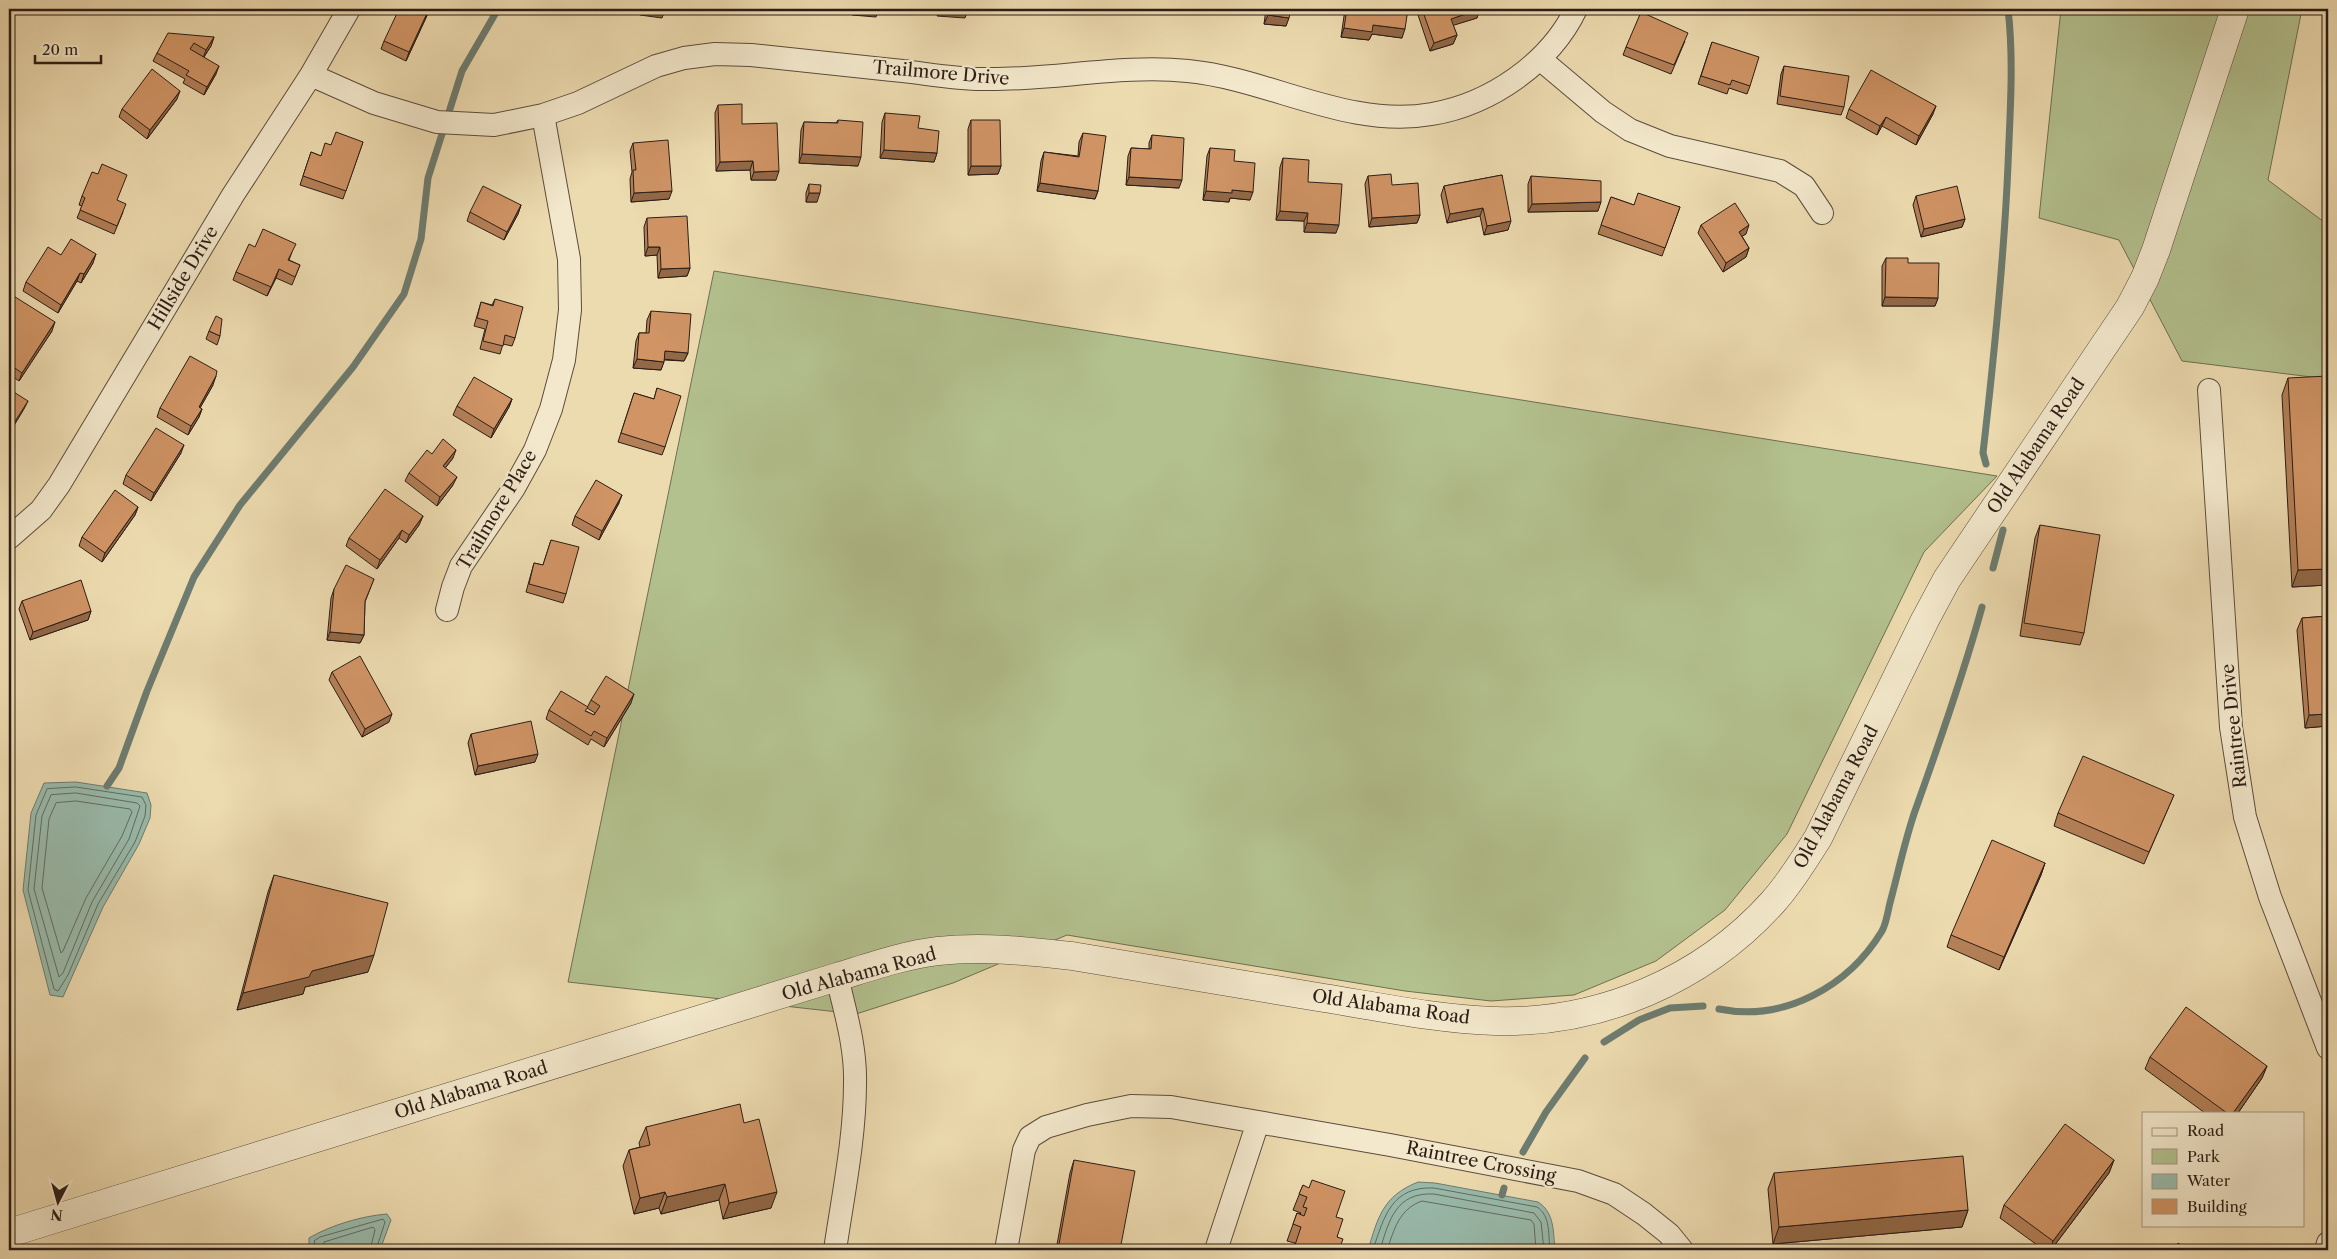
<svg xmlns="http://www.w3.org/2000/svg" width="2337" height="1259" font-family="'Libre Caslon Text',serif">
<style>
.green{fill:#b3c18f;stroke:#6f6f52}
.water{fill:#99bbac;stroke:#6d7c70}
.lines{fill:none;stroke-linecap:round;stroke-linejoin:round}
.shore{stroke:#626c61;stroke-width:1}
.stream{stroke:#6d7c70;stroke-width:7}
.minor-casing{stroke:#5c4c3c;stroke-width:24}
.tertiary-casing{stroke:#5c4c3c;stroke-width:29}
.minor{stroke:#f3e8cc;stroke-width:22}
.tertiary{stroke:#f3e8cc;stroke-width:28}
.wall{fill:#b37f57;stroke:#2b1d16}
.shaded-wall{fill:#926847;stroke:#2b1d16}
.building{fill:#d09465;stroke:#2b1d16}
.labels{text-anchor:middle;stroke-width:4.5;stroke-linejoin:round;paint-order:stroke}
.street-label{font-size:18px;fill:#2b1d16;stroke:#f3e8cc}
</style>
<rect width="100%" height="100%" fill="#eddbb0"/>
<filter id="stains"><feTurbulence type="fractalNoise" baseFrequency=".004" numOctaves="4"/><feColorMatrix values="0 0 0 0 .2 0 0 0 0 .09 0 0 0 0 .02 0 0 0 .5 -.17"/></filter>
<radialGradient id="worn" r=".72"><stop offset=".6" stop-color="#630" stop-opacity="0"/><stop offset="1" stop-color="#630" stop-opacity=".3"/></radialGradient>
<path class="green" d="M2061 9H2302L2268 180 2328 225V379L2182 361 2119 240 2039 218Z
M714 271 1997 476 1924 552 1787 834 1725 910 1656 961 1574 995 1491 1001 1405 991 1067 935 953 983 856 1014 568 982Z"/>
<path class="water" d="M76 782 147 793 151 805 150 818 139 844 103 907 63 997 50 995 23 890 31 813 44 783Z
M1418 1182 1435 1183 1538 1202C1555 1213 1553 1232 1555 1250H1368C1378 1217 1383 1196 1418 1182Z
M387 1214 391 1220 380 1250H314L309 1246V1238C331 1225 362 1216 387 1214Z"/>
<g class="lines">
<path class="shore" d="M76 787 142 797 146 805 145 816 135 842 98 904 68 975 58 991 54 989 28 890 36 815 47 789Z
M76 793 137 803 140 806 129 839 92 902 63 973 59 977 34 889 42 816 51 795Z
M76 801 130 809 132 812 122 836 86 898 63 951 61 953 42 888 49 819 56 803Z
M317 1250 314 1241 320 1237 383 1219 385 1222 376 1250
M323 1250 324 1242 373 1227 375 1230 370 1250
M1373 1250C1384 1216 1392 1186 1434 1188L1537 1207C1551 1216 1548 1235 1550 1250
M1380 1250C1389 1220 1396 1192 1434 1194L1534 1213 1541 1222 1544 1250
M1387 1250C1394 1230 1399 1209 1422 1201L1531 1220 1534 1224 1536 1250"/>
<path class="stream" d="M1986 464 1983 453C1994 357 2004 261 2008 165 2010 113 2014 60 2008 9
M1993 568 2003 530
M107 786 119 768 147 691 194 577 240 505 353 367 404 294 421 239 428 178 462 71 498 9
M1719 1009C1784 1022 1848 987 1882 931 1887 922 1888 909 1891 899 1899 869 1905 840 1915 811 1939 744 1963 676 1982 607
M1604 1042 1639 1020 1670 1008 1703 1006
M1523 1152 1546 1112 1585 1058
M1502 1195 1504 1188"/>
<defs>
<path id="minor" d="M1540 59 1603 112 1630 130 1670 146 1780 171 1804 186 1822 213
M311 75 374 103 437 122 494 125 543 115 578 103 656 66 684 58 715 54 751 55C801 60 852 66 903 71 929 74 956 79 982 79 1050 81 1120 64 1188 71 1270 79 1348 129 1432 114 1491 104 1550 63 1576 9
M2209 390 2231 727 2245 817 2270 897 2328 1048
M9 538 41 510 59 485 233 195 311 75 349 9
M447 610 453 587 461 566 514 488 535 450 551 409 564 360 570 310 569 259 543 115
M835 1250C843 1195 855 1138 855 1083 856 1047 845 1011 837 977
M1006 1250 1024 1150 1030 1137 1046 1127 1087 1115 1131 1106 1171 1107 1390 1145 1578 1181 1614 1194 1644 1214 1669 1234 1682 1250
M1216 1250 1258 1122
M2326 1250 2328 1243"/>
<path id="tertiary" d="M9 1233 837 977C870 967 904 955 938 951 983 946 1027 951 1072 956 1156 970 1240 984 1324 998 1380 1007 1437 1019 1495 1021 1600 1024 1703 980 1773 902 1791 882 1804 860 1818 838L1925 620 1947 579 2130 307 2145 278 2156 250 2235 9"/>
</defs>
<use href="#minor" class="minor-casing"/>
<use href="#tertiary" class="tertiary-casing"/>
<use href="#minor" class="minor"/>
<use href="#tertiary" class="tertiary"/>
</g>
<path class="wall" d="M235 9H242L240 12Z
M430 9 406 61 381 49 384 41Z
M436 9H444L443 12Z
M1266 9H1291L1286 26 1264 24Z
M1345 9H1408L1402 38 1372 34 1369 40 1341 37Z
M1416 9H1479L1477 18 1453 25 1457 35 1453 44 1430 51Z
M214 37 211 46 204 57 216 74 204 95 183 83 185 79 153 61 157 53Z
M1685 41 1671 74 1623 55 1626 47Z
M1712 42 1750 86 1747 94 1729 88 1727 94 1698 84Z
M1784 66 1844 107 1841 115 1777 104 1781 74Z
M177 99 147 139 119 117 122 109Z
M718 105 742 124 776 180H751L750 170 716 171 715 113Z
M1849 109 1933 114 1916 145 1882 126 1877 135 1846 118Z
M885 113 918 128 937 153 934 162 880 158 882 122Z
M838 120 858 166 799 163 801 130 804 122 836 123Z
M971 120 1001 166 998 174 968 175V129Z
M1083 133 1098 191 1095 199 1037 191 1041 161 1044 152 1078 156 1079 142Z
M1152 135 1179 188 1126 185 1128 156 1131 148 1149 149V143Z
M363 142 343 199 300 185 311 152 321 156 331 145Z
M633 143 669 199 631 202 630 179 632 172 630 151Z
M1210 148 1234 161 1250 200 1230 198 1229 202 1203 200 1207 156Z
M1283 158 1308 182 1336 233 1304 232V221L1276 220 1280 167Z
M1502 175 1508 230 1484 235 1480 216 1447 223 1441 195 1444 186Z
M1368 176 1392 185 1420 215 1417 223 1369 227 1365 184Z
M1531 176 1598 211 1528 212V184Z
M809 184 817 202H806V193Z
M82 196 117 200 123 212 114 234 77 218 82 206 79 205Z
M1916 196 1965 219 1962 227 1921 237 1913 205Z
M1611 197 1634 205 1680 207 1662 256 1598 234Z
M521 205 518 214 504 240 467 221 470 212Z
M647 218 690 268 687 276 658 278 657 255 645 256 644 227Z
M1701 225 1746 234 1742 236 1749 248 1746 257 1723 272 1698 233Z
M255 247 292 252 289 260 300 265 292 285 276 278 267 296 233 280 236 272Z
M61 255 93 263 81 283 77 281 58 313 23 291 26 282Z
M1886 258 1908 263 1938 298 1935 306H1882V266Z
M495 299 515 338 512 346 503 344 500 354 480 349 485 329 474 326 481 302 492 305Z
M9 300 52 331 19 381 9 374Z
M651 311 688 353 684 361 664 360 661 370 633 368 636 341 639 333H646L647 320Z
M209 331 220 336 217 345 206 339Z
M2288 378 2328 585 2292 587 2282 395Z
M213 385 200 408 202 409 199 417 188 435 157 417 160 408Z
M657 388 665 447 662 455 618 442 634 393 654 399Z
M512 399 509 407 491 438 453 415 457 406Z
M181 453 151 501 123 484 126 475Z
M432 454 453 458 445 468 453 485 437 506 405 481 409 473Z
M619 503 599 540 572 525 575 516Z
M138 507 135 515 102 562 79 546 82 537Z
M423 516 419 525 406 543 399 538 377 569 346 546 349 538Z
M2040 525 2084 633 2080 645 2020 636 2035 538Z
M551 540 566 594 563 603 526 592 534 563 543 565Z
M374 579 365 602 364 635 360 643 327 640 331 598 334 589Z
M22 601 91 611 88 620 30 640 19 609Z
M2328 616V726L2305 728 2297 630 2302 618Z
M332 672 389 722 362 737 329 680Z
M591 700 631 703 604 747 591 739 588 745 546 719 549 710 586 711 594 715 595 713 587 708Z
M471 734 535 762 475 775 468 743Z
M2174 795 2144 864 2054 826 2058 813Z
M2045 863 2041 875 1999 970 1947 947 1951 935Z
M274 875 368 972 305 987 303 994 237 1010 268 892Z
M2150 1057 2267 1066 2262 1078 2238 1113H2205L2145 1069Z
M744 1123 771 1208 723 1219 719 1200 661 1214 659 1208 634 1214 623 1166 629 1150 640 1147 639 1143 646 1127Z
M1074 1160 1120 1250H1056L1070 1173Z
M2114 1160 2109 1173 2051 1250H2044L2000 1218 2004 1205Z
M1774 1173 1968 1210 1962 1227 1773 1244 1768 1189Z
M1303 1185 1336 1217 1337 1237 1339 1250H1292L1295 1243 1287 1241 1297 1213 1300 1214 1301 1213 1293 1210Z"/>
<path class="shaded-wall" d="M429 9H430L406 61 409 52Z
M642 9H658L665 10 662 18 640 15Z
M854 9H879L876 17 852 15Z
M940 9H957L968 10 965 18 937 16Z
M1187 9H1196L1205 10 1204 14 1186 12Z
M1480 9 1477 18 1448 27 1451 19Z
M1268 15 1289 18 1286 26 1264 24Z
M1373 25 1405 29 1402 38 1372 34 1369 40 1341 37 1344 28Z
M1457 35 1453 44 1430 51 1434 43Z
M214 37 211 46 203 58 206 50Z
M219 66 216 74 204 95 207 87Z
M180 91 177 99 147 139 150 130Z
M1936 106 1933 114 1916 145 1919 136Z
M1886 117 1882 126 1877 135 1880 126Z
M884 150 937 153 934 162 880 158Z
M802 154 861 157 858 166 799 163Z
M753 161 750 170 716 171 720 162Z
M971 166H1001L998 174 968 175Z
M779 171 776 180H751L754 172Z
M1129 177 1182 180 1179 188 1126 185Z
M1040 183 1098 191 1095 199 1037 191Z
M1232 190 1253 192 1250 200 1230 198 1229 202 1203 200 1206 191Z
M672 191 669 199 631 202 634 193Z
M809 193H820L817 202H806Z
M1601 202 1598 211 1528 212 1532 204Z
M521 205 518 214 504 240 507 232Z
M1483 208 1480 216 1447 223 1450 214Z
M1280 211 1308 213 1304 221 1276 220Z
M1420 215 1417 223 1369 227 1372 218Z
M1965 219 1962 227 1921 237 1924 229Z
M1511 221 1508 230 1484 235 1487 226Z
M1307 223 1339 225 1336 233 1304 232Z
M1749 225 1746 234 1736 240 1739 232Z
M648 247H660L657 255 645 256Z
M1749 248 1746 257 1723 272 1726 263Z
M96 254 93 263 81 283 84 274Z
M690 268 687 276 658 278 661 269Z
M279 269 276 278 267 296Z
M80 273 77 281 58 313 61 305Z
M1885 297 1938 298 1935 306H1882Z
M55 322 52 331 19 381 22 373Z
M665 351 688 353 684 361 662 359Z
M637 359 664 362 661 370 633 368Z
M216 376 213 385 196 415 199 407Z
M512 399 509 407 491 438 494 429Z
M28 401 24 409 9 434V431Z
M202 409 199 417 188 435 191 426Z
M184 445 181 453 151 501 154 493Z
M456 450 453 458 440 475 443 466Z
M457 477 453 485 437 506 440 497Z
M622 495 619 503 599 540 602 531Z
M138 507 135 515 102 562 105 553Z
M423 516 419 525 406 543 409 535Z
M402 530 399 538 377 569 380 560Z
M2328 569V585L2292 587 2298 570Z
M91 611 88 620 30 640 33 632Z
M330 632 364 635 360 643 327 640Z
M634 694 631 703 604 747 607 738Z
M392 714 389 722 362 737 365 729Z
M2328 714V726L2305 728 2309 715Z
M538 754 535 762 475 775 478 766Z
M2045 863 2041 875 1999 970 2004 957Z
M374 955 368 972 305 987 303 994 237 1010 243 993 312 971Z
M2267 1066 2262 1078 2238 1113H2233Z
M2114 1160 2109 1173 2051 1250H2050L2053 1241Z
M725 1184 719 1200 661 1214 667 1197Z
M665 1192 659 1208 634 1214 640 1198Z
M777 1192 771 1208 723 1219 729 1203Z
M1968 1210 1962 1227 1773 1244 1779 1227Z"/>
<path class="building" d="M399 9H429L409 52 384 41Z
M1268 9H1291L1289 18 1268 15Z
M1347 9H1408L1405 29 1373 25 1372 32 1344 28Z
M1422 9H1480L1451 19 1457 35 1434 43Z
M1641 12 1688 33 1674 65 1626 47Z
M168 33 214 37 206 50 194 43 190 49 219 66 207 87 186 75 189 71 157 53Z
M1712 42 1759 57 1750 86 1732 80 1730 85 1701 76Z
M1784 66 1849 76 1844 107 1780 96Z
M152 69 180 91 150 130 122 109Z
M1871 70 1936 106 1919 136 1886 117 1880 126 1849 109Z
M742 104V124L777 123 779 171 754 172 753 161 720 162 718 105Z
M885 113 920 116 918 128 939 131 937 153 884 150Z
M838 120 863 122 861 157 802 154 804 122 838 123Z
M971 120H1000L1001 166H971Z
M336 132 363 142 346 191 303 176 311 152 321 156 325 143 331 145Z
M1083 133 1106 136 1098 191 1040 183 1044 152 1079 157Z
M1152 135 1184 138 1182 180 1129 177 1131 148 1151 149Z
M668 140 672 191 634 193 633 170H636L633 143Z
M1210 148 1235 150 1234 161 1255 163 1253 192 1232 190V193L1206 191Z
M1283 158 1309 160 1308 182 1342 184 1339 225 1307 223 1308 213 1280 211Z
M102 164 127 175 117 200 126 204 117 226 80 210 85 198 82 196 92 172 98 174Z
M1391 174 1392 185 1418 183 1420 215 1372 218 1368 176Z
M1502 175 1511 221 1487 226 1483 208 1450 214 1444 186Z
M1531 176 1601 181V202L1532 204Z
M809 184 821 185 820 193H809Z
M483 186 521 205 507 232 470 212Z
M1957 186 1965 219 1924 229 1916 196Z
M1638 193 1680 207 1665 248 1601 225 1611 197 1634 205Z
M1735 203 1749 225 1739 232 1749 248 1726 263 1701 225Z
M687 216 690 268 661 269 660 247H648L647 218Z
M263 229 296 244 288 260 300 265 295 277 279 269 271 287 236 272 249 244 255 247Z
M71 239 96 254 84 274 80 273 61 305 26 282 48 247 61 255Z
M1886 258H1908V263H1939L1938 298 1885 297Z
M12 295 55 322 22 373 9 364V300Z
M495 299 523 307 515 338 505 335 503 346 483 341 488 321 477 318 481 302 493 306Z
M651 311 691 314 688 353 665 351 664 362 637 359 639 333H649Z
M216 316 222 319 220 336 209 331Z
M190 356 217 371 216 376 199 407 202 409 191 426 160 408Z
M2328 376V569L2298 570 2288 378Z
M474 377 512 399 494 429 457 406Z
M657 388 681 396 665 447 621 433 634 393 654 399Z
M9 389 28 401 9 431Z
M156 428 184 445 154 493 126 475Z
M443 439 456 450 443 466 457 477 440 497 409 473 427 450 432 454Z
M596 480 622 495 602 531 575 516Z
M385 489 423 516 409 535 402 530 380 560 349 538Z
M115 490 138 507 105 553 82 537Z
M2040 525 2100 535 2084 633 2024 623Z
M551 540 579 547 566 594 529 584 534 563 543 565Z
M346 565 374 579 365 601 364 635 330 632 334 589Z
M81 580 91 611 33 632 22 601Z
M2328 616V714L2309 715 2302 618Z
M360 656 392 714 365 729 332 672Z
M606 676 634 694 607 738 594 731 591 736 549 710 561 691 588 707 585 711 594 715 600 706 591 700Z
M531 721 538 754 478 766 471 734Z
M2083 756 2174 795 2149 852 2058 813Z
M1992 840 2045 863 2004 957 1951 935Z
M274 875 388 903 374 955 312 971 309 977 243 993Z
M2186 1007 2267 1066 2233 1113H2227L2150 1057Z
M740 1104 744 1123 759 1119 777 1192 729 1203 725 1184 667 1197 665 1192 640 1198 629 1150 650 1145 646 1127Z
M2065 1124 2114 1160 2053 1241 2004 1205Z
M1963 1156 1968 1210 1779 1227 1774 1173Z
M1074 1160 1135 1171 1120 1250H1058Z
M1312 1180 1345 1191 1336 1217 1343 1219 1337 1237 1343 1239 1339 1250H1302L1303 1247 1295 1245 1301 1227 1293 1224 1297 1213 1304 1216 1307 1208 1303 1207 1307 1197 1299 1194 1303 1185 1309 1188Z
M2178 1243 2188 1250H2173Z"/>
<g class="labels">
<g class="street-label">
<text transform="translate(941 73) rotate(5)" y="6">Trailmore Drive</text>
<text transform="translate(183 278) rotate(-59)" y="6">Hillside Drive</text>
<text transform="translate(2036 446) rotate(-56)" y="6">Old Alabama Road</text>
<text transform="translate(497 510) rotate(-59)" y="6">Trailmore Place</text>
<text transform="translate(2234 726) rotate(-96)" y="6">Raintree Drive</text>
<text transform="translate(1836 797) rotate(-62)" y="6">Old Alabama Road</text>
<text transform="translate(859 974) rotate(-15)" y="6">Old Alabama Road</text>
<text transform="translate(1391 1007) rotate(8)" y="6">Old Alabama Road</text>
<text transform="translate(471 1090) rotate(-17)" y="6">Old Alabama Road</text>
<text transform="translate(1481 1162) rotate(11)" y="6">Raintree Crossing</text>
</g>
</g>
<rect width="2337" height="1259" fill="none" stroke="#eddbb0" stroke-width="30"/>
<rect x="10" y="10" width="2317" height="1239" fill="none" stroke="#2b1d16" stroke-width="2.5"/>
<rect x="15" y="15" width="2307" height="1229" fill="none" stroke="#2b1d16"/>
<rect x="2142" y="1112" width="162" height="115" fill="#f3e8cc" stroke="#a39783"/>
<rect x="2152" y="1128" width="25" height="8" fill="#f3e8cc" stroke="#a39783"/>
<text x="2187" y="1136" font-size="15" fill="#2b1d16">Road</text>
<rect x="2152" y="1149" width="25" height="15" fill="#b3c18f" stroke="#a39783"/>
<text x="2187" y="1162" font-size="15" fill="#2b1d16">Park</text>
<rect x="2152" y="1174" width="25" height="15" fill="#99bbac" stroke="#a39783"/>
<text x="2187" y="1186" font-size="15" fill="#2b1d16">Water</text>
<rect x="2152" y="1199" width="25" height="15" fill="#d09465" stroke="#a39783"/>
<text x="2187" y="1212" font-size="15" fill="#2b1d16">Building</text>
<g transform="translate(58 1202) rotate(186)" stroke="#f3e8cc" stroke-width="4" paint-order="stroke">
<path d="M0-4L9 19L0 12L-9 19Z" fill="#2b1d16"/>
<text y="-8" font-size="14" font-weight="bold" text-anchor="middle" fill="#2b1d16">N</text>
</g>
<path d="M35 55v8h66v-8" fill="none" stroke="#2b1d16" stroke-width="2.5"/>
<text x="42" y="55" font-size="15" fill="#2b1d16" stroke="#f3e8cc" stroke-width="4" paint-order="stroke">20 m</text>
<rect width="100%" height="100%" filter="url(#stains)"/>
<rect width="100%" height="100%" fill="url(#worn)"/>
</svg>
